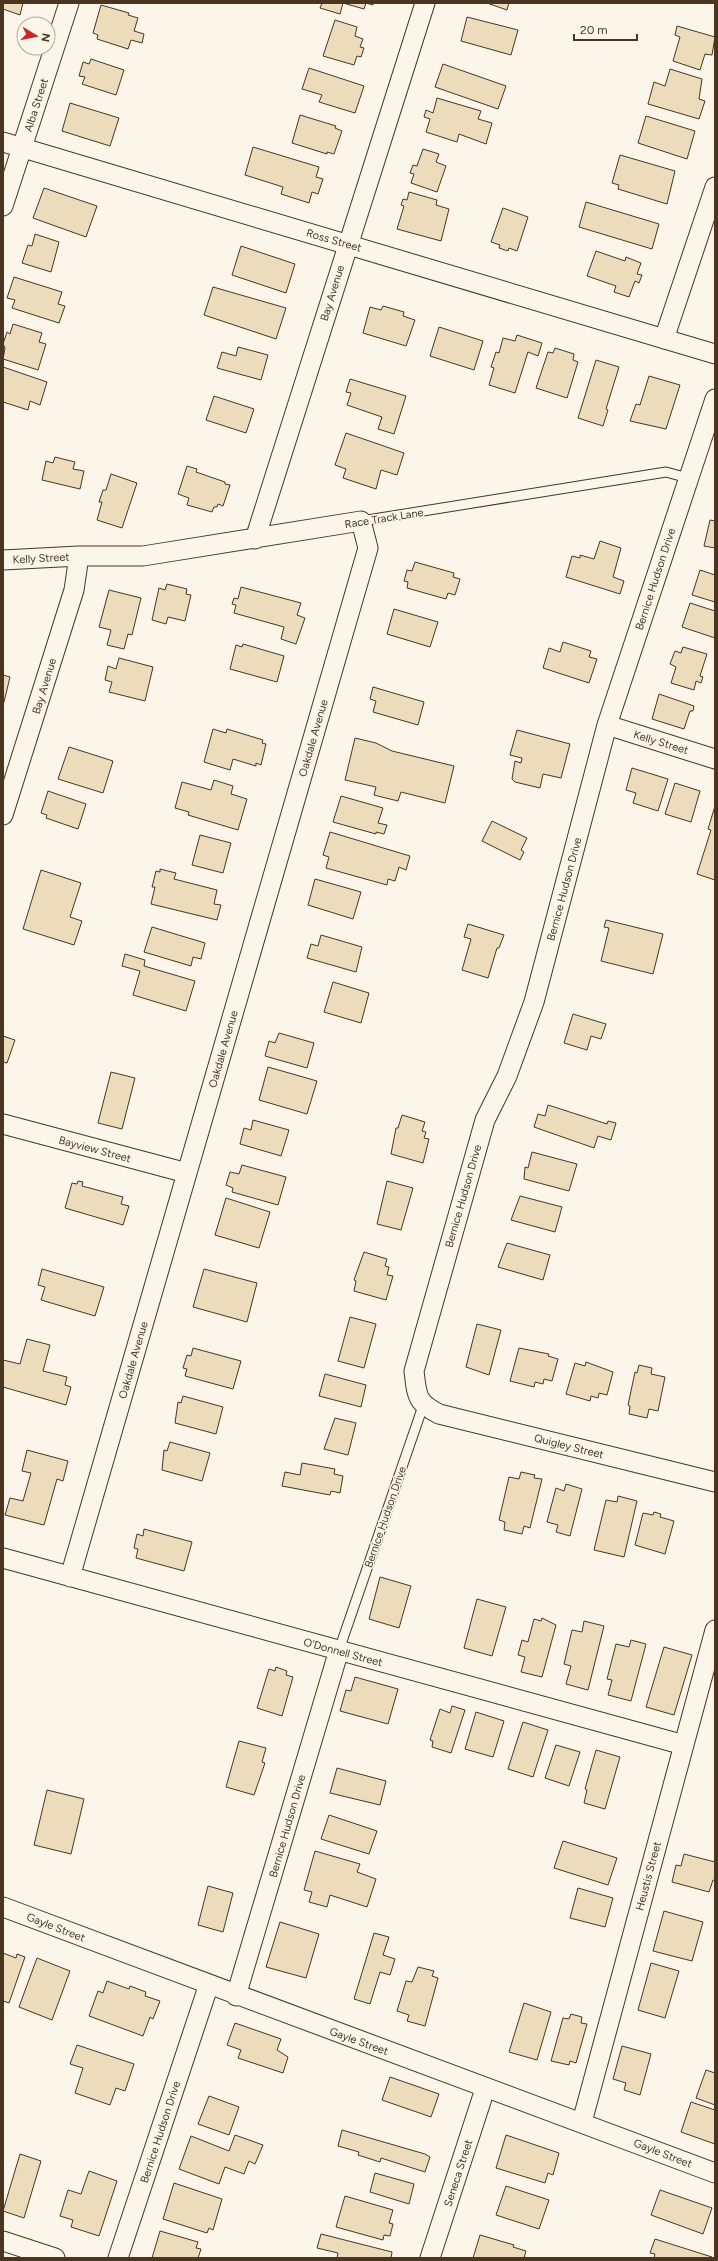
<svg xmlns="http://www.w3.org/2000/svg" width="718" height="2261" font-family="Figtree,sans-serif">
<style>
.building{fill:#ecdcbc;stroke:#4a3520}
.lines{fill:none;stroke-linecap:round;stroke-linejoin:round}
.service-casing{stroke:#4a3520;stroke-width:11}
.minor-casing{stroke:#4a3520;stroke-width:21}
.service{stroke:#fbf6e9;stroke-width:9}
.minor{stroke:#fbf6e9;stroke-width:19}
.labels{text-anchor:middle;stroke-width:3;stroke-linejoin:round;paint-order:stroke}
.street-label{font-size:11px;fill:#4a3520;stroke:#fbf6e9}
</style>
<rect width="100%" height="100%" fill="#fbf6e9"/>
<path class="building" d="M3 3H23L20 15 3 9Z
M322 3H373V5L366 3 364 9 343 3 340 14 320 8Z
M487 3H509L507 10Z
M101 5 129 13 128 15 138 18 134 31 144 34 142 43 131 40 128 49 97 39 98 35 93 33Z
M467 17 518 30 511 55 461 41Z
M335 20 357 27 355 36 363 39 360 47 364 48 361 57 357 56 354 65 323 56Z
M677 26 715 37 712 55 705 54 700 70 673 61 680 37 675 35Z
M91 59 124 70 116 95 82 84 85 77 79 76 83 62 89 64Z
M443 64 506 86 498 109 435 87Z
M309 68 364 86 355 113 319 102 322 95 302 89Z
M670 69 702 79 699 99 705 101 699 119 648 104 654 82 665 86Z
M437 98 481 111 478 119 492 123 486 144 459 134 457 142 426 132 430 119 424 117 426 110 433 113Z
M70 103 119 118 110 146 62 131Z
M300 115 336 126 335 128 342 131 334 154 327 152V154L292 143Z
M646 116 695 131 687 159 638 143Z
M253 147 319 167 316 177 323 179 318 194 312 192 309 203 281 194 283 187 245 175Z
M423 149 439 154 436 162 446 166 437 192 411 183 414 174 410 173 413 165 417 166Z
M620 155 675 171 667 204 618 189 619 185 612 183Z
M44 188 97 206 86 237 33 218Z
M409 192 437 200 436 205 449 209 441 241 397 229 404 206 401 205 403 199 407 200Z
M586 202 659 224 652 249 579 227Z
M503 208 528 217 517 251 509 248 508 251 499 248 500 245 491 242Z
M35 234 59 242 51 272 22 263 28 245 32 246Z
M241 246 295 264 286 293 232 275Z
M596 251 625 261 626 257 641 263 637 274 642 275 639 283 635 281 629 297 614 292 616 286 587 276Z
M14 277 62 292 58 304 65 306 59 323 12 308 15 300 7 298Z
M213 287 286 308 276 339 204 315Z
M383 306 404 312 403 316 415 320 406 346 363 333 370 307 381 310Z
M13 324 42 333 39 342 46 344 38 370 3 359 5 348 3 344 7 332 10 334Z
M439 327 483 341 474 370 430 356Z
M517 335 542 343 538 356 528 352 515 393 489 385 494 368 491 367 496 352 499 353 503 338 515 341Z
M238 347 268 355 261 380 217 368 222 352 236 356Z
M555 348 574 354 573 360 578 362 567 398 536 388 548 352 553 353Z
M596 360 619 367 606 409 608 410 603 426 578 418Z
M3 367 47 382 40 405 30 401 28 410 3 402Z
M649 376 680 385 666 429 630 421 636 404 640 405Z
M350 379 406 396 394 434 378 429 382 417 347 405 351 393 346 392Z
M214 396 254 409 246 433 206 420Z
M346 433 404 453 397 475 381 470 376 489 343 478 346 469 335 465Z
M55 457 75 462 73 469 84 471 80 489 42 480 46 461 53 463Z
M187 466 197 469 196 472 225 482V484L230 485 223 506 218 504 217 507H214L212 512 187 505 189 498 178 494Z
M111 474 137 483 122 528 97 520 102 502H99L103 490H106Z
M710 520 715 521V548L704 546Z
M600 541 621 548 613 577 624 581 620 594 566 577 572 556 580 558V555L594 559Z
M415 562 454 573 453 577 460 579 455 595 448 593 446 599 407 588 408 582 404 581 407 570 412 571Z
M700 570 715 575V602L692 595Z
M167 584 187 589 186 594 191 595 185 621 168 617 166 624 152 620 159 588 165 590Z
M241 587 301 603 297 615 305 618 296 644 281 639 284 627 234 613 236 605 232 604 234 598 238 599Z
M109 590 141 598 132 635 128 634 124 649 107 645 111 630 99 627Z
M690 603 715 611V638L682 627Z
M394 609 438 622 430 647 387 634Z
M563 642 591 651 589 657 597 659 589 683 543 668 549 648 560 652Z
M243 644 284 656 277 682 230 669 236 645 242 647Z
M683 647 707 654 700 676 703 677 701 683 696 681 694 690 671 683 676 667 670 664 675 651 681 653Z
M119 658 153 667 145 701 109 692 112 682 105 680 108 666 116 669Z
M3 675 10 677 4 702H3Z
M373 687 424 702 418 725 373 712 376 701 370 699Z
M659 694 694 706 693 711H690L684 729 652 719Z
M213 729 226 733 227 729 263 740 262 743 266 744 261 765 256 763V766L233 759 230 770 204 762Z
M517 730 570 744 561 778 543 774 540 788 515 782 512 779 515 761 521 763 522 758 510 755Z
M355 738 376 743 392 751 454 766 445 803 401 792 398 801 374 795 376 787 345 780Z
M69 747 113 761 103 793 58 779Z
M632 768 668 779 658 811 633 803 636 793 626 790Z
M214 780 233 786 231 794 247 799 238 830 188 815 189 812 175 808 182 782 211 790Z
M675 783 700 791 691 822 665 814Z
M48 791 86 804 78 829 46 818 47 815 41 813Z
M341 796 383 808 378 823 387 825 384 834 376 832V834L333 822Z
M715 806V880L697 874 711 830 708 829Z
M492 821 527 838 521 850 524 852 520 860 482 841Z
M330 832 410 856 406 870 399 867 395 881 388 879 387 885 326 868 329 857 323 855Z
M200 835 231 843 223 873 192 865Z
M160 869 176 873 174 879 217 890 214 904 221 905 217 920 151 904 155 887H152L156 871 160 872Z
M41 870 81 883 70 917 82 921 74 945 23 929Z
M315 879 361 892 353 919 308 905Z
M606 920 663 934 653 974 601 961 609 928 604 927Z
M468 924 504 935 499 948H497L488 978 462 970 471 939 464 937Z
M152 927 205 943 201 959 193 957 191 966 144 952Z
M321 935 362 947 356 972 307 958 311 944 318 946Z
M125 954 145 960 144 966 195 981 186 1011 133 995 140 971 122 966Z
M333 982 369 993 361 1023 324 1012Z
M573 1014 606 1024 601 1039 591 1036 587 1050 564 1043Z
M279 1033 314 1043 307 1068 265 1056 269 1041 275 1043Z
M3 1036 15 1040 7 1063 3 1062Z
M268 1067 317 1081 307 1114 259 1100Z
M111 1072 135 1078 122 1129 98 1123Z
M548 1105 607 1124 608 1121 616 1123 611 1140 598 1136 594 1148 534 1127 538 1114 545 1116Z
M402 1115 425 1122 422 1131 426 1132 424 1138 429 1139 423 1163 391 1154 396 1128H398Z
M253 1120 289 1130 281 1156 240 1144 244 1128 251 1130Z
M532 1152 577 1164 569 1191 524 1179 525 1167 528 1168Z
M242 1165 286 1177 278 1205 232 1192 233 1188 226 1185 230 1172 239 1174Z
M78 1181 83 1182 82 1186 123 1197 121 1204 129 1206 123 1225 65 1208 72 1183 77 1184Z
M387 1181 413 1188 401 1230 377 1224Z
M520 1196 562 1207 555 1232 511 1220Z
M226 1198 270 1212 259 1248 215 1235Z
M507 1243 550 1255 543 1280 498 1267Z
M364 1252 387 1259 385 1266 389 1267 387 1275 393 1276 386 1300 354 1291 356 1281 354 1280Z
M42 1269 104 1287 95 1316 41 1300 45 1287 38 1285Z
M204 1269 257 1283 247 1322 193 1307Z
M350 1317 376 1324 364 1368 338 1361Z
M477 1324 501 1330 489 1375 466 1367Z
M27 1339 50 1345 43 1371 67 1377 65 1385 71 1387 66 1405 3 1387V1360L20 1364Z
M193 1348 241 1361 233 1389 185 1376 187 1369 183 1368 187 1355 191 1356Z
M519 1348 549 1354 548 1356 558 1359 552 1381 544 1379 543 1384 535 1382 534 1387 510 1381Z
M586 1362 613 1372 607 1395 599 1393 598 1398 591 1396 590 1401 566 1394 575 1363 585 1366Z
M639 1365 652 1368 651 1374 665 1377 658 1411 649 1409 647 1418 629 1414 630 1406 628 1405 635 1372 637 1373Z
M325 1374 366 1385 361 1407 319 1396Z
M183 1396 223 1407 216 1434 175 1423 178 1402 181 1403Z
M335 1418 356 1423 348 1455 324 1449Z
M170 1442 210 1453 202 1481 162 1470 164 1450 167 1451Z
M27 1450 68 1461 63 1481 57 1479 44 1525 5 1515 10 1498 23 1501 31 1473 22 1471Z
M302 1463 335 1469 334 1474 343 1476 340 1493 331 1491 330 1495 282 1486 285 1472 300 1475Z
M521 1472 535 1475 534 1478 542 1479 530 1528 524 1526 522 1534 504 1530 505 1522 499 1520 509 1477 519 1479Z
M566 1484 582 1489 570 1536 556 1532 558 1525 547 1522 556 1488 564 1491Z
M618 1496 637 1501 624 1557 594 1550 606 1500 617 1502Z
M654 1512 661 1514 660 1517 674 1521 665 1554 635 1545 643 1513 653 1515Z
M144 1529 192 1542 184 1571 136 1558 138 1549 134 1548 137 1534 143 1536Z
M380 1577 411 1586 399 1628 369 1619Z
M477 1599 506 1607 492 1656 464 1648Z
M542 1618 556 1625 542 1677 521 1672 525 1657 518 1655 522 1640 528 1642 534 1619 541 1621Z
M584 1621 604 1626 588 1690 566 1684 571 1666 564 1664 572 1630 582 1632Z
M631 1640 646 1644 631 1701 608 1695 612 1680 607 1679 616 1644 629 1647Z
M664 1647 692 1655 674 1715 646 1707Z
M276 1667 287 1671 286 1675 293 1677 282 1716 257 1708 269 1669 275 1671Z
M355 1677 398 1689 388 1724 340 1711 346 1690 351 1691Z
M452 1706 465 1710 451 1753 432 1747 433 1741 430 1740 440 1709 450 1713Z
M476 1712 504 1721 493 1757 465 1749Z
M523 1722 548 1730 533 1777 508 1769Z
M239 1741 266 1748 262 1762 265 1763 254 1795 226 1787Z
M556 1745 580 1752 569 1786 545 1778Z
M596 1750 620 1757 605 1809 584 1803 587 1790 585 1789Z
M337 1768 386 1781 380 1805 330 1793Z
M47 1790 84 1799 71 1854 34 1845Z
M329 1815 377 1831 369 1854 321 1839Z
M563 1841 617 1858 608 1885 554 1868Z
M315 1851 360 1864 357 1872 376 1879 367 1907 330 1895 327 1907 309 1902 312 1892 304 1890Z
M684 1854 715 1862V1881L713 1880 709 1892 672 1882 676 1865 681 1866Z
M208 1886 233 1893 223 1932 198 1925Z
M578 1888 613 1898 605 1927 570 1918Z
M664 1911 703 1922 692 1961 653 1951Z
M280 1922 319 1934 306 1978 266 1967Z
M374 1933 389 1937 383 1955 395 1959 390 1975 380 1972 370 2004 354 1999Z
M3 1953 16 1958 17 1954 25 1957 9 2003 3 2001Z
M37 1958 70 1971 52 2020 19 2007Z
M651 1963 679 1971 665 2018 638 2010Z
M418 1967 434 1971 432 1976 438 1978 425 2026 407 2021 409 2015 397 2011 406 1981 412 1982Z
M107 1981 129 1989 130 1986 146 1992 145 1996 160 2001 153 2019 150 2017 143 2036 89 2016 98 1991 103 1993Z
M524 2003 551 2012 537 2060 509 2052Z
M571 2014 582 2017 581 2023 587 2024 576 2063 570 2061 569 2065 551 2061 563 2018 569 2019Z
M235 2023 281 2039 277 2050 288 2057 283 2073 238 2058 241 2050 227 2045Z
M77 2045 134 2064 125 2091 116 2088 110 2105 75 2093 83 2068 70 2064Z
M622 2046 651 2054 640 2095 624 2090 626 2083 613 2079Z
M706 2070 715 2073V2105L696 2098Z
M390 2077 439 2094 431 2117 382 2100Z
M209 2096 239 2107 229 2135 198 2124Z
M691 2102 715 2110V2144L681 2132Z
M342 2130 425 2154 430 2157 425 2172 381 2158 380 2162 358 2155 359 2152 338 2146Z
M235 2135 263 2145 255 2164 249 2161 244 2174 225 2167 219 2184 179 2169 191 2136 229 2151Z
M506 2135 559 2153 553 2175 548 2173 545 2183 496 2168Z
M20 2154 41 2161 24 2218 3 2211Z
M89 2171 117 2181 99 2236 71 2227 73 2220 60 2216 68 2190 81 2194Z
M375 2173 414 2184 409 2204 370 2192Z
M174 2183 222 2199 213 2230 209 2228 207 2233 163 2219Z
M506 2186 549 2200 539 2229 496 2215Z
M660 2190 712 2208 703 2234 651 2215Z
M345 2196 393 2210 389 2223 393 2224 390 2236 384 2235 383 2240 336 2227Z
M160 2231 198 2242 196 2248 201 2249 198 2258H152Z
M321 2234 392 2252 391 2258H337L338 2253 317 2248Z
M480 2235 514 2245 513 2247 526 2251 524 2258H473Z
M655 2239 712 2257V2258H654L655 2254 650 2253Z"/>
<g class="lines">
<defs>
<path id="service" d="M361 521 666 472 688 478
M339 1650 423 1406"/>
<path id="minor" d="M3 142 715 354
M3 206 69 3
M664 339 715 187
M715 399 607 725 534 1002 507 1076 485 1120 414 1371C417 1396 416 1402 439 1414L715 1482
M255 539 425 3
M3 560 79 556H143L361 521 368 548 70 1577
M607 725 715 759
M3 815 74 590 79 556
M3 1124 187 1173
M3 1558 684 1745
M3 1907 715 2173
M236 1996 339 1650
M582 2122 715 1630
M3 2241 55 2258
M118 2258 209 1984
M430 2258 485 2089"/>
</defs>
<use href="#service" class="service-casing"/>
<use href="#minor" class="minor-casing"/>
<use href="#service" class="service"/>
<use href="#minor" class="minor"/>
</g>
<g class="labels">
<g class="street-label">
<text transform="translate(36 105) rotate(-72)" y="4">Alba Street</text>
<text transform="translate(334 240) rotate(16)" y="4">Ross Street</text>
<text transform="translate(332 293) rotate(-73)" y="4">Bay Avenue</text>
<text transform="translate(384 518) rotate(-9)" y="4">Race Track Lane</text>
<text transform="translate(41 558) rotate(-3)" y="4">Kelly Street</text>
<text transform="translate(655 579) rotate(-72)" y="4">Bernice Hudson Drive</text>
<text transform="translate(44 686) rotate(-73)" y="4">Bay Avenue</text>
<text transform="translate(313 738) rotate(-74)" y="4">Oakdale Avenue</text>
<text transform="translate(661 742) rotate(17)" y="4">Kelly Street</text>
<text transform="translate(564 889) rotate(-75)" y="4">Bernice Hudson Drive</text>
<text transform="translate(223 1049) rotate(-74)" y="4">Oakdale Avenue</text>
<text transform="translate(95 1149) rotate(15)" y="4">Bayview Street</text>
<text transform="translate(463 1196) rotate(-74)" y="4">Bernice Hudson Drive</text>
<text transform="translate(133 1360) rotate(-74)" y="4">Oakdale Avenue</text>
<text transform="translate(569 1446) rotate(14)" y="4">Quigley Street</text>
<text transform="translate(385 1517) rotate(-71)" y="4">Bernice Hudson Drive</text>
<text transform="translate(343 1652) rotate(15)" y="4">O'Donnell Street</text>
<text transform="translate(287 1826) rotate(-74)" y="4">Bernice Hudson Drive</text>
<text transform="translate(648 1876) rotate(-75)" y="4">Heustis Street</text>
<text transform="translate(56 1927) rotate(21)" y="4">Gayle Street</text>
<text transform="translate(359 2041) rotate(20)" y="4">Gayle Street</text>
<text transform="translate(160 2132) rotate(-72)" y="4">Bernice Hudson Drive</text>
<text transform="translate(663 2153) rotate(21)" y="4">Gayle Street</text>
<text transform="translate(458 2173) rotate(-72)" y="4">Seneca Street</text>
</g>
</g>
<rect width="718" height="2261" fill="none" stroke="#4a3520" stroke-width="8"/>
<g transform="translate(36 36) rotate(100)"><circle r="19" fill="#fbf6e9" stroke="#b4a999"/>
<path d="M0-3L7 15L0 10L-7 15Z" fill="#c62828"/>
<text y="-6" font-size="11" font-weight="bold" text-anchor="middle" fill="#4a3520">N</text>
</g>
<path d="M574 34v6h63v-6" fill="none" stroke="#4a3520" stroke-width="2"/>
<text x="580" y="34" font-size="12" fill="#4a3520" stroke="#fbf6e9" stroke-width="3" paint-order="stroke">20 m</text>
</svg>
